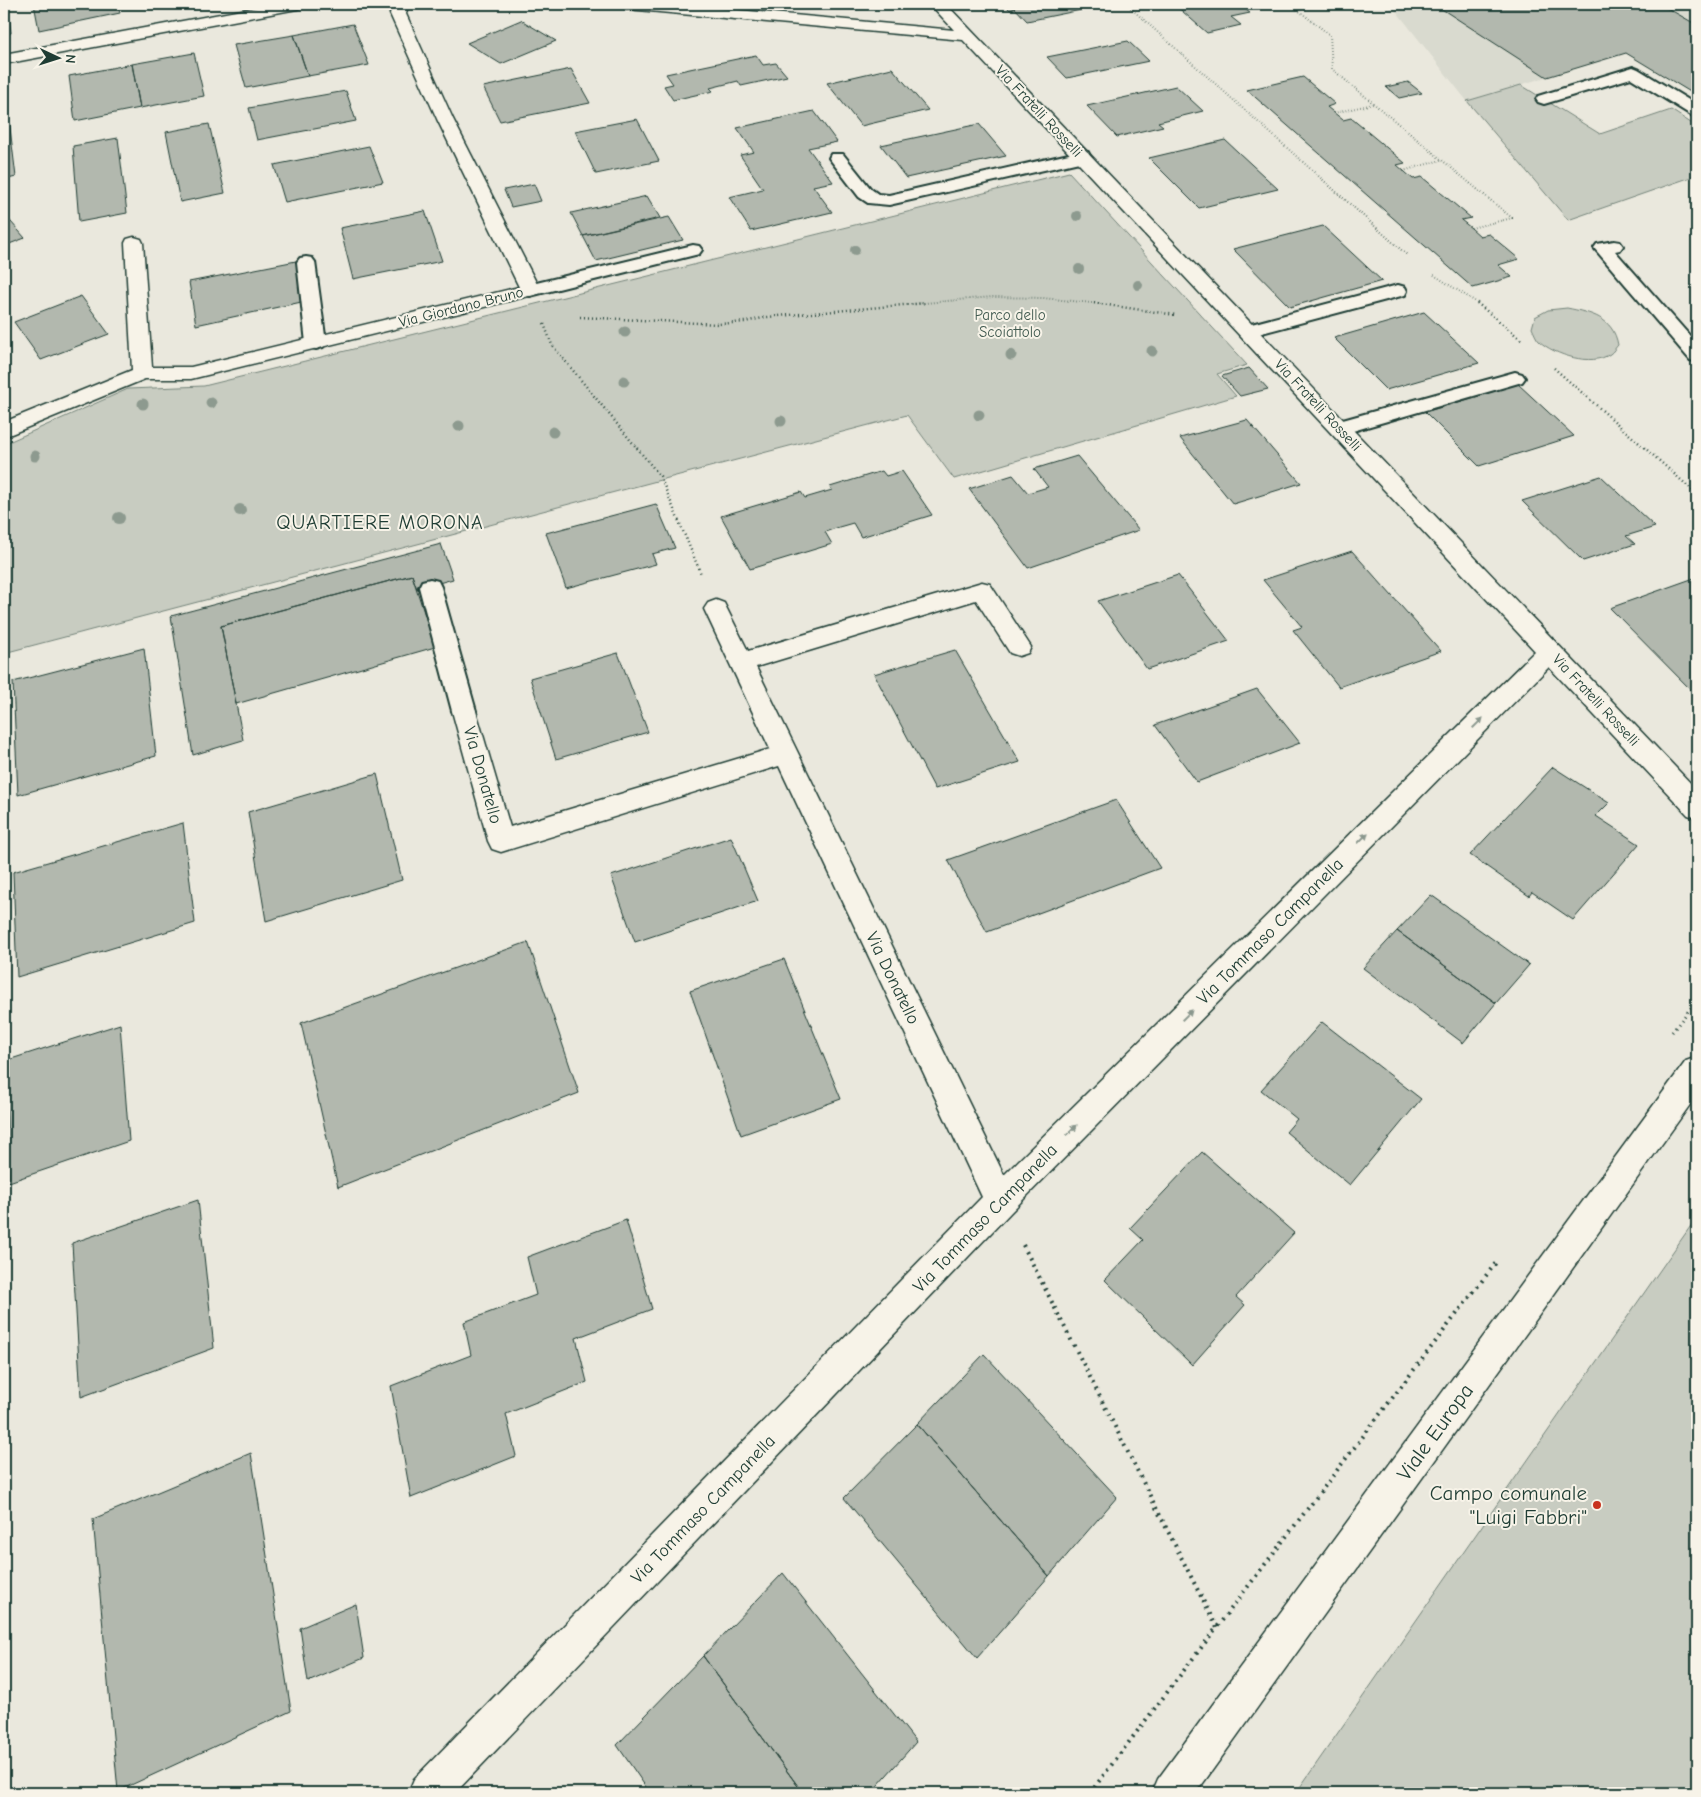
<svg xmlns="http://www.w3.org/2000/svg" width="1701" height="1797" font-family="'Comic Neue',sans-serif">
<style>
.built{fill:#d9dacf}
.green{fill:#c8ccc1;stroke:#74847a}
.building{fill:#b2b8ae;stroke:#1f3d34}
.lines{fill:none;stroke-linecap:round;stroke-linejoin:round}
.lane-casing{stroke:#1f3d34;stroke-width:4}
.street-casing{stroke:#1f3d34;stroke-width:3}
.secondary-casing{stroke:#1f3d34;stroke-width:3}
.path-far3{stroke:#1f3d34;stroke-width:2;stroke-dasharray:0.5 2.5;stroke-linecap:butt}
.path-far2{stroke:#1f3d34;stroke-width:2.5;stroke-dasharray:1 3;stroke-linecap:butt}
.path-far1{stroke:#1f3d34;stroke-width:3;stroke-dasharray:1 4;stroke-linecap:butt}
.path{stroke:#1f3d34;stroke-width:4;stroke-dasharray:2 5;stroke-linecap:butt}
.lane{fill:#f7f3e8;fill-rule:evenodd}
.street{fill:#f7f3e8;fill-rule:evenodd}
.secondary{fill:#f7f3e8;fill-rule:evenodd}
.tree{fill:#8d9a8f}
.oneway{fill:#8b988e}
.poi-dot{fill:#c8321e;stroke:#f7f3e8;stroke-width:2}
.labels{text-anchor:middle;stroke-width:4;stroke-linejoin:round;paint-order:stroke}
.far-street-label{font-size:15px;fill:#1f3d34;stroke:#f7f3e8}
.far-park-label{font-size:15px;fill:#415a50;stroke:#f7f3e8}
.street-label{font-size:18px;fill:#1f3d34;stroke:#f7f3e8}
.quarter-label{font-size:20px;letter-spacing:1px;fill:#1f3d34;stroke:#f7f3e8}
.near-street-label{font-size:21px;fill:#1f3d34;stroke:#f7f3e8}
.near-poi-label{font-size:21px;fill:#1f3d34;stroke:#f7f3e8;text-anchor:end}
</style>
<rect width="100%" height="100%" fill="#eae8dd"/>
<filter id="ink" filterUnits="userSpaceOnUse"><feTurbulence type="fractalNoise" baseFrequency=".02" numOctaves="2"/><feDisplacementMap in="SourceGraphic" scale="10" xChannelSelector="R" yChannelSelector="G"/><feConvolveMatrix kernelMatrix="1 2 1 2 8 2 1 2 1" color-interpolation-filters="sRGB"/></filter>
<g filter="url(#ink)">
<path class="built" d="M1382 4H1697V31L1467 101 1397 12Z"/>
<path class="green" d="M1521 85 1600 134 1671 110 1697 127V175L1568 220 1467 101Z
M1069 172 1247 365 1217 374 1236 396 954 479 907 415 4 653V444L128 389 204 386Z
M1567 308C1591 313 1613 317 1618 345 1616 347 1613 352 1610 354 1592 367 1554 355 1539 341 1536 338 1534 332 1532 328L1535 317 1548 310Z
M1697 1217V1793H1296Z"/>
<path class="building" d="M4 4H8L11 33 4 34Z
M34 4H117L120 13 39 30Z
M1004 4H1086L1091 8 1027 21 1015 8 1010 10Z
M1174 4H1238L1250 13 1231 17 1241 25 1207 33Z
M1434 4H1660L1697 25V96L1626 53 1547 77Z
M521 20 556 41 501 64 467 43Z
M353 24 369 65 308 76 294 35Z
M294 35 308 76 246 88 234 45Z
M1128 41 1149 61 1067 78 1047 57Z
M194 53 204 96 140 108 132 64Z
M756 55 763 65 776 63 787 76 741 86 738 81 710 88 713 91 673 100 664 86 673 84 666 74Z
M132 64 140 108 75 121 69 76Z
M892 68 928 110 861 126 827 83Z
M571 69 590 103 500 121 483 87Z
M1303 77 1335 104 1327 107 1343 120 1351 118 1405 163 1397 165 1413 179 1422 177 1471 218 1461 220 1471 228 1480 236 1489 234 1519 259 1498 265 1512 277 1473 288 1247 90Z
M1408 82 1422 93 1399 98 1386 87Z
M4 83 10 128 4 130Z
M1176 86 1203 111 1158 122 1163 126 1117 137 1087 106Z
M346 91 356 121 257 140 249 108Z
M814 111 837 142 808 148 833 182 813 186 832 212 751 231 729 197 763 189 740 155 754 152 737 128Z
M637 119 659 161 596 174 575 131Z
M209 124 225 193 180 202 166 132Z
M979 124 1006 156 906 178 881 145Z
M10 128 16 177 4 180V130Z
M118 138 127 213 79 222 73 146Z
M1225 140 1278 189 1199 208 1149 158Z
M369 146 383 182 285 202 274 165Z
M534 184 541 201 511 207 504 190Z
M647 196 660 218 583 236 571 213Z
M425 211 442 261 353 279 340 228Z
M4 214 25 238 4 246Z
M669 217 683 240 596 261 583 236Z
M1323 226 1382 281 1290 307 1233 249Z
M296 261 306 301 196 325 189 282Z
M81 296 109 334 41 360 14 322Z
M1424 312 1479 363 1386 390 1334 338Z
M1249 368 1268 389 1240 396 1222 376Z
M1518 384 1574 436 1479 466 1425 412Z
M1247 420 1301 483 1233 504 1180 438Z
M1077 456 1139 530 1028 568 969 489 1013 475 1028 493 1048 487 1034 469Z
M882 471 886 476 902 471 932 515 861 537 853 523 839 527 825 532 832 544 750 569 721 516 801 492 805 498 832 490 830 487Z
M1601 476 1655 527 1626 536 1635 544 1583 561 1522 501Z
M656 504 675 548 652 554 656 564 566 588 546 533Z
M441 544 453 579 417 589 412 575 221 626 243 740 193 755 171 616Z
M1352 551 1441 651 1339 687 1293 630 1302 627 1263 580Z
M412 575 435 647 236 704 221 626Z
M1178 575 1229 641 1147 669 1098 601Z
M1697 577V696L1610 608Z
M144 648 156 756 18 795 13 682Z
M955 650 1020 762 935 789 874 674Z
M618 653 648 732 556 759 530 678Z
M1257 689 1300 743 1197 782 1155 725Z
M1553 767 1609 803 1596 816 1639 844 1573 920 1532 892 1529 896 1470 855Z
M377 774 402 880 266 921 248 812Z
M1116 800 1160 868 987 932 948 860Z
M183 823 195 923 17 977 13 872Z
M731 837 758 901 635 942 611 876Z
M1431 895 1529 965 1496 1003 1397 931Z
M1397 931 1496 1003 1463 1043 1363 968Z
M528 942 579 1093 338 1187 301 1023Z
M784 959 841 1099 741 1135 690 991Z
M1322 1022 1421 1099 1350 1185 1286 1132 1297 1119 1261 1090Z
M120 1024 129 1141 9 1182 5 1061Z
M1202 1152 1294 1233 1236 1297 1245 1305 1192 1365 1105 1280 1143 1240 1130 1228Z
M198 1200 214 1348 81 1397 72 1243Z
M626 1220 652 1309 576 1338 587 1382 506 1414 516 1456 411 1498 391 1386 471 1355 464 1322 536 1295 527 1257Z
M984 1354 1117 1497 1049 1576 917 1424Z
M917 1424 1049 1576 977 1658 844 1498Z
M251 1453 291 1711 118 1791 93 1519Z
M783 1573 916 1742 871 1793H803L703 1656Z
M356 1604 364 1658 308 1682 300 1628Z
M703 1656 803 1793H650L617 1745Z"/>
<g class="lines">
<defs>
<path id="lane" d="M1633 67 1638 69 1697 105V117L1691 115 1631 78 1544 104 1538 102 1536 99 1538 96Z
M1082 151 1088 152 1090 156 1088 160 889 205 868 203 859 197 829 158 831 154H843L871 189 878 194 889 195Z
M1614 241 1620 242 1623 246 1620 250 1615 251 1697 344V362L1690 360 1594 248 1597 244Z
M693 245 699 246 702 250 699 254 530 296 524 294 521 290 524 286Z
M306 257 312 258 315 262 326 343 323 347 316 349 309 347 306 343 297 262 300 258Z
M1398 285 1405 287 1407 291 1405 295 1247 337 1240 335 1238 331 1240 327Z
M1515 372 1522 374 1525 378 1522 382 1339 435 1332 433 1329 428 1332 423Z
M430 579 438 581 441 587 476 711 472 718 464 720 456 718 452 711 419 587 422 581Z"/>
<path id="street" d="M274 4H305L302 7 297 9 4 64V54Z
M392 4H408L406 14 453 119 540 290 537 294 191 379H145L4 437V422L132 370 125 243 127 239 134 237 141 239 143 243 152 367H191L519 287 437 119 390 14Z
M619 4H674L954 30 930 4H946L1697 790V818L1688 815 1549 667 1011 1212 455 1793H408L414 1779 982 1197 779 766 501 852 492 849 488 841 452 711 455 704 464 701 473 704 476 711 510 827 770 749 704 609 708 603 716 600 724 603 748 651 982 582 990 584 1031 647 1028 653 1019 656 1010 653 976 600 756 667 1004 1175 1535 651 963 40 627 9 622 7Z"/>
<path id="secondary" d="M1697 1057V1095L1196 1793H1152L1158 1779 1686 1061Z"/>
</defs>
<use href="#lane" class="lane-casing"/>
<use href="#street" class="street-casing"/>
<use href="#secondary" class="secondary-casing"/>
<path class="path-far3" d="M1126 4 1407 255
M1290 4 1330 35 1332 69 1512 218 1471 228
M1334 113 1373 104
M1403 171 1441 160
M1434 275 1479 304
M912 304 993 297 1043 298 1102 304"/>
<path class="path-far2" d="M1094 303 1176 315
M1477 303 1523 341
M580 317 719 324 745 322 767 317 926 303
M544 324 552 345 660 476 701 574
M1554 368 1697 494"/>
<path class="path-far1" d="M1672 1032 1697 1000"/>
<path class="path" d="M1023 1245 1217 1628
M1090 1793 1498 1260"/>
<use href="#lane" class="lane"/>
<use href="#street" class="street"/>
<use href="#secondary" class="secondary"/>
</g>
<g class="tree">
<circle cx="1077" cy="216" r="5"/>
<circle cx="855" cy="250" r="5"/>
<circle cx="1079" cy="269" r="5"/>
<circle cx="1138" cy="285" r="5"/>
<circle cx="625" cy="332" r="5.5"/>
<circle cx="1152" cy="351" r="5.5"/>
<circle cx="1011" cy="355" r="5.5"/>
<circle cx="624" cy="381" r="5.5"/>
<circle cx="211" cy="403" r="5.5"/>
<circle cx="143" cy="404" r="5.5"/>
<circle cx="979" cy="415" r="5.5"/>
<circle cx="781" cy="421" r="5.5"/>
<circle cx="459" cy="426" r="5.5"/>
<circle cx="553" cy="432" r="5.5"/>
<circle cx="35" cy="456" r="5.5"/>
<circle cx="240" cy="510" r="6"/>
<circle cx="119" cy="518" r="6"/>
</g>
<defs><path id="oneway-solid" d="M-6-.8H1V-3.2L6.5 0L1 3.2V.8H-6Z" transform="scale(1.25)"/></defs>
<g class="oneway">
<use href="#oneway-solid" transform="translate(1478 723) rotate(-45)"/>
<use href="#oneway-solid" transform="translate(1363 838) rotate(-45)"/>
<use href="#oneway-solid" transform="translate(1187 1015) rotate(-45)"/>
<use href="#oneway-solid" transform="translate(1072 1130) rotate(-45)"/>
</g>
</g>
<circle class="poi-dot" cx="1597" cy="1505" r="5"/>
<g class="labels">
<g class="far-street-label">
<text transform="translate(1039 111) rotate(47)" y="5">Via Fratelli Rosselli</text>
<text transform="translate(461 307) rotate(-14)" y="5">Via Giordano Bruno</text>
<text transform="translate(1318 405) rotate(47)" y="5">Via Fratelli Rosselli</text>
<text transform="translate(1596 700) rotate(47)" y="5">Via Fratelli Rosselli</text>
</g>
<g class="far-park-label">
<text x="1010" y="320">Parco dello<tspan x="1010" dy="17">Scoiattolo</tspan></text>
</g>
<g class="street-label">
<text transform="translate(483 775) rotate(74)" y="6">Via Donatello</text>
<text transform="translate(1270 931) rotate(-45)" y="6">Via Tommaso Campanella</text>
<text transform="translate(893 978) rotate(64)" y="6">Via Donatello</text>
<text transform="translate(985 1218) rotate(-46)" y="6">Via Tommaso Campanella</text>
<text transform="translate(703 1509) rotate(-46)" y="6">Via Tommaso Campanella</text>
</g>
<g class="quarter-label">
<text x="380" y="529">QUARTIERE MORONA</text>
</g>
<g class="near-street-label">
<text transform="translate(1435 1432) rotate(-54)" y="7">Viale Europa</text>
</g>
<g class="near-poi-label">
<text x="1587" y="1500">Campo comunale<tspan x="1587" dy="24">"Luigi Fabbri"</tspan></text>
</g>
</g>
<rect width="1701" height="1797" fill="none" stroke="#f7f3e8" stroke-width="20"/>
<rect x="10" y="10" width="1681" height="1777" fill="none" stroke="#1f3d34" stroke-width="2" filter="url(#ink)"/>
<g transform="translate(58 58) rotate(94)" stroke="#f7f3e8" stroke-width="4" paint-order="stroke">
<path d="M0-4L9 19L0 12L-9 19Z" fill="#1f3d34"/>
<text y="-8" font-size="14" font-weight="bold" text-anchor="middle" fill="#1f3d34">N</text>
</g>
</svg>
